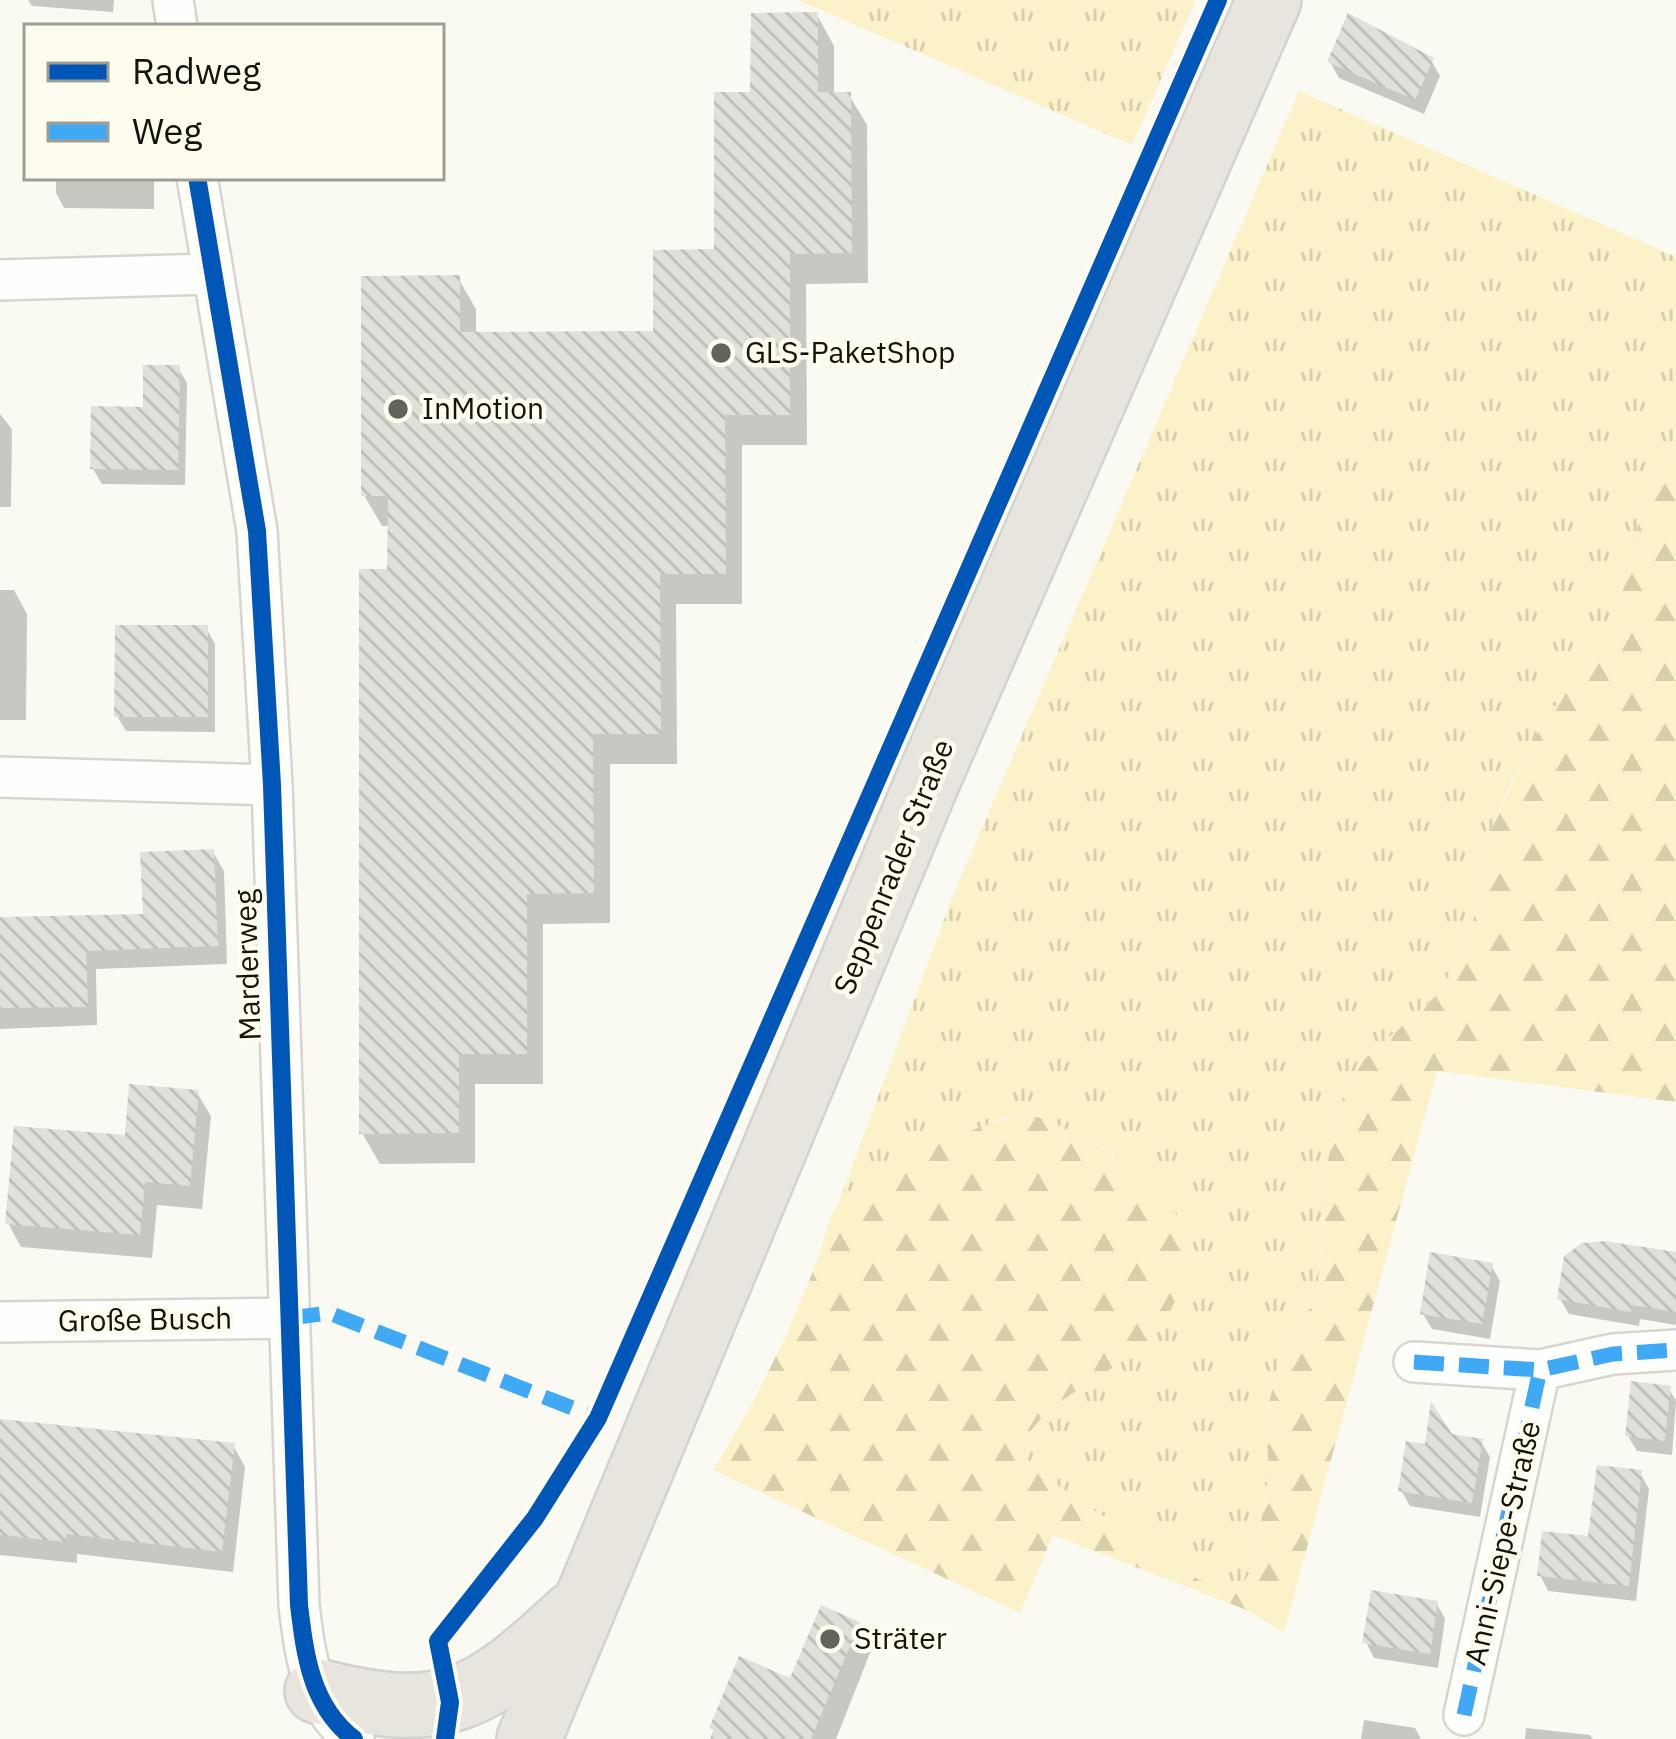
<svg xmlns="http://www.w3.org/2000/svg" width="1676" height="1739" font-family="'IBM Plex Sans',sans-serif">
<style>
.grass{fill:url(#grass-tufts)}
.forest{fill:url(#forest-firs)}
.shadow{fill:#0003}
.building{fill:url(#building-back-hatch)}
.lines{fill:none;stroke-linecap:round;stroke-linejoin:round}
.minor-casing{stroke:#d7d5ce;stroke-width:44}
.primary-casing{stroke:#d3d2ce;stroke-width:68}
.minor{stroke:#fefefd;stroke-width:39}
.primary{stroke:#e7e5de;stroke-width:63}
.quiet{stroke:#3fa9f5;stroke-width:15;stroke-dasharray:30 15;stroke-linecap:butt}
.cycleway-casing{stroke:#fefbef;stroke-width:26}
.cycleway{stroke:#0057b8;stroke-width:18}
.poi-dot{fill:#64645c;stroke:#fefbef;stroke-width:4.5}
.labels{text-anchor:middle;stroke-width:9;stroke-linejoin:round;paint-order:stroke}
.poi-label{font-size:30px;fill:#14130c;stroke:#fefbef;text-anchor:start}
.street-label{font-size:30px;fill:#14130c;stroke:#fefbef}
</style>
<defs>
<pattern id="grass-tufts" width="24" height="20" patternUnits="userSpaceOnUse" patternTransform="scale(3)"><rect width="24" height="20" fill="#fcf2ca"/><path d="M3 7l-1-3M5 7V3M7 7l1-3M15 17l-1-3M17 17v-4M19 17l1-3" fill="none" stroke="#d7cfac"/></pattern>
<pattern id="forest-firs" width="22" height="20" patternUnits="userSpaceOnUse" patternTransform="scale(3)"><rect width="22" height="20" fill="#fcf2ca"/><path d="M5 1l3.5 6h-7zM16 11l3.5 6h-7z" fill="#d7cfac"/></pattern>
<pattern id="building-back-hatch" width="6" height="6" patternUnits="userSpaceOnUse" patternTransform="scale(3)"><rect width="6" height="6" fill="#e1dfd9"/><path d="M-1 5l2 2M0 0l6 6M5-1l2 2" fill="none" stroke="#c0beb9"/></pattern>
</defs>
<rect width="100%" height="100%" fill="#faf9f2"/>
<path class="grass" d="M798 0H1196L1132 145Z
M1299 91 1676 257V440L1640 508 1633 560 1615 613 1513 778 1489 834 1471 932 1459 961 1436 996 1358 1065 1346 1085 1328 1160 1317 1294 1277 1373 1265 1416 1269 1470 1255 1564 1244 1582 1230 1587 1199 1581 1027 1465 1022 1443 1036 1418 1147 1342 1114 1153 1036 1116 1002 1118 839 1202 952 898Z"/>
<path class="forest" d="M1676 440V1102L1437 1071 1284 1632 1244 1609 1053 1535 1020 1613 713 1470C756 1402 789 1334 818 1258 824 1242 829 1211 842 1200 875 1171 988 1115 1031 1116 1047 1117 1066 1130 1081 1137 1152 1171 1211 1217 1174 1303 1146 1370 1057 1382 1023 1443L1027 1465 1199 1580 1230 1587 1245 1582 1255 1563 1269 1470 1265 1416 1277 1373 1317 1294 1328 1160 1346 1084 1358 1065 1436 996 1459 961 1471 932 1489 834 1532 742 1615 613 1633 560 1640 508Z"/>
<path class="shadow" d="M28 0H114L113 12 32 6Z
M817 15 834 46V95H849L867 125 868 283 806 284 807 445H742V604H676L677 764H610V923L543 924V1084H475V1163L380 1164 362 1133 391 526H382L364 495 458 278 476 309V335L656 334 717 252 753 95Z
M1349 17 1431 60 1440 76 1424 114 1339 78 1330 62Z
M56 177H154V209L64 208 56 193Z
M178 368 187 383 185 485 102 484 93 469Z
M0 414 12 429 11 507H0Z
M0 590H14L27 614 26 720H0Z
M206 628 215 644V732L126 731 117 716Z
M213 852 224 871 227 964 96 969 97 1025 0 1029V920L146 917Z
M197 1093 211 1116 202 1209 157 1205 152 1258 21 1247 8 1223Z
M1676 1255V1325L1640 1319 1639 1326 1569 1314 1560 1299Z
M1491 1265 1500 1281 1490 1339 1432 1329 1423 1314Z
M1669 1389 1676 1401 1672 1455 1637 1451 1628 1436Z
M0 1422 233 1445 245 1467 233 1572 77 1554V1563L0 1555Z
M1451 1437 1481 1442 1490 1457 1480 1517 1410 1506 1401 1490 1427 1447Z
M1640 1473 1649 1489 1636 1601 1548 1591 1540 1575 1590 1539Z
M1437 1604 1445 1619 1438 1668 1374 1658 1366 1642Z
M858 1624 872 1648 836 1739H710L741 1660 792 1682Z
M1364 1720 1415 1728 1421 1739H1361Z
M1526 1728 1590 1735 1593 1739H1525Z"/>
<path class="building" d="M818 12V92H851L852 253 790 254V415H725L726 574H660L661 734H593L594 893 527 894V1054H459V1133L359 1134V569H387L388 496H361V276L460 275V332L653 331V250L714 249V92H750L751 13Z
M1348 13 1434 58 1415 100 1327 62Z
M143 365H180L178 470 90 469 91 406 143 407Z
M115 625H208V717H114Z
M214 849 218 946 86 951 88 1007 0 1008V917L143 914 140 852Z
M129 1084 199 1090 190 1186 145 1182 140 1235 5 1224 14 1126 125 1135Z
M1605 1241 1676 1252V1312L1632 1305 1631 1312 1557 1299 1564 1256 1582 1243Z
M1430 1252 1493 1263 1482 1324 1420 1314Z
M1631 1381 1671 1386 1665 1441 1625 1436Z
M1431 1401 1452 1434 1483 1439 1472 1503 1398 1491 1406 1441 1425 1444Z
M0 1419 235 1443 222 1552 66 1534 65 1542 0 1535Z
M1597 1465 1642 1470 1629 1586 1537 1576 1542 1531 1588 1536Z
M1371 1590 1438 1601 1430 1654 1362 1643Z
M821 1605 860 1622 811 1739H711L714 1730 709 1728 739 1656 790 1678Z"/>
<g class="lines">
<defs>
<path id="minor" d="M173 0 177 27
M197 177 257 531 272 785 299 1605C305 1655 311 1706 354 1739
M0 280 210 274
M0 777 272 785
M0 1322 290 1318
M1414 1362 1540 1370 1613 1354 1676 1350
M1464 1715 1540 1370"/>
<path id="primary" d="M317 1691C445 1724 480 1701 573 1614
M529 1739 928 780 1269 0"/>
</defs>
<use href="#minor" class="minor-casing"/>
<use href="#primary" class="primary-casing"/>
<use href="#minor" class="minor"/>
<use href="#primary" class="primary"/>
<path class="quiet" d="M290 1318 329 1313 598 1418
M1414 1362 1540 1370 1613 1354 1676 1350
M1464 1715 1540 1370"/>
<defs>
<path id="cycleway" d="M197 177 257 531 272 785 299 1605C305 1655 311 1706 354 1739
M445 1739 450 1702 438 1641 535 1518 598 1418 1218 0"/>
</defs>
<use href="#cycleway" class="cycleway-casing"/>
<use href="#cycleway" class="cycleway"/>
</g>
<g class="poi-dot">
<circle cx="721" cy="353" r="12"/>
<circle cx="398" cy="409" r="12"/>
<circle cx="830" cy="1639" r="12"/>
</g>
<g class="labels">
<g class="poi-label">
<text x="745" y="363">GLS-PaketShop</text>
<text x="422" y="419">InMotion</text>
<text x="854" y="1649">Sträter</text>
</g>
<g class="street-label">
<text transform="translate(894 867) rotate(-68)" y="10">Seppenrader Straße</text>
<text transform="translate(248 965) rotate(-92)" y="10">Marderweg</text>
<text transform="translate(145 1320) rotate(-1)" y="10">Große Busch</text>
<text transform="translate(1503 1543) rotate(-77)" y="10">Anni-Siepe-Straße</text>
</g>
</g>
<rect x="24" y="24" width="420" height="156" fill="#fefbef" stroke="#a09e94" stroke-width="3"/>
<rect x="48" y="63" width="60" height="18" fill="#0057b8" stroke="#a09e94" stroke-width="3"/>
<text x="132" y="84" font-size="36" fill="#14130c">Radweg</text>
<rect x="48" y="123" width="60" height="18" fill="#3fa9f5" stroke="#a09e94" stroke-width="3"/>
<text x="132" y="144" font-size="36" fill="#14130c">Weg</text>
</svg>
